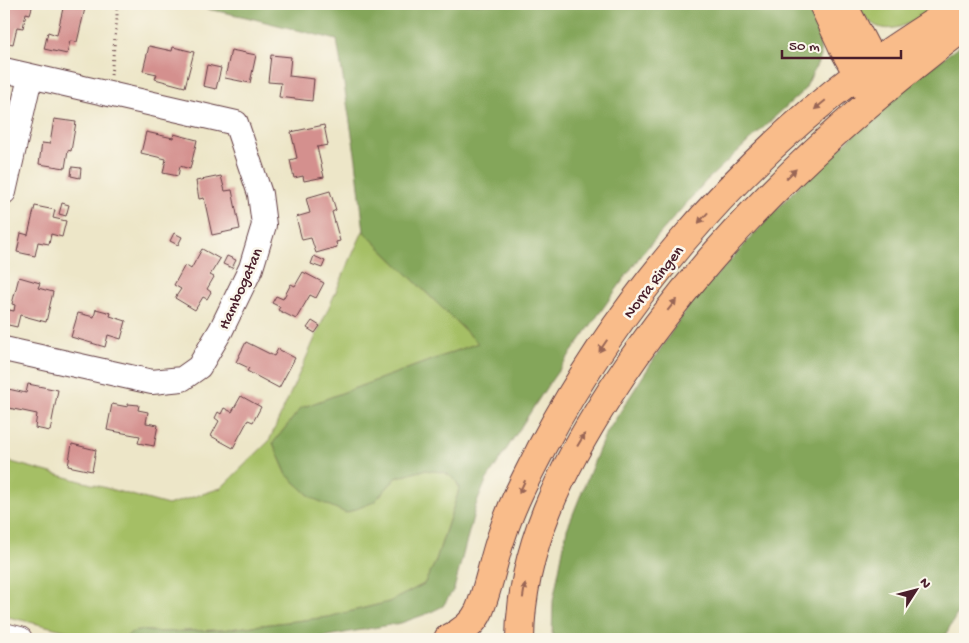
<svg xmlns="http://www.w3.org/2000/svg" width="969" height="643" font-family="'Gochi Hand',sans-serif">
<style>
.green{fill:#a5bf65;stroke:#786f48}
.forest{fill:#84a65a;stroke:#676242}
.building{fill:#d4908e}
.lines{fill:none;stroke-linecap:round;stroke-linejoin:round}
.minor-casing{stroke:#623d43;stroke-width:26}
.major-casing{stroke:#623d43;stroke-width:30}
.path{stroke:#623d43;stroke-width:3;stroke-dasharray:1 4;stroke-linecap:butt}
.minor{stroke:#fff;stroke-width:24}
.major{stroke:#f9bc8a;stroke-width:28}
.rail{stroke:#4a1f2b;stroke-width:4;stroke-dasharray:8 4;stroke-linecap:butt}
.oneway{fill:#996656}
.labels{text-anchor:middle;stroke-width:5;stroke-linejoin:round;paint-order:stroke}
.street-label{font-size:16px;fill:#4a1f2b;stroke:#fbf7ec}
</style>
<rect width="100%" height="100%" fill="#fbf7ec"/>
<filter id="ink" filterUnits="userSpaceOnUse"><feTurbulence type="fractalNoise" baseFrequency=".02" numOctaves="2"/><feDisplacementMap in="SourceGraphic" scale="10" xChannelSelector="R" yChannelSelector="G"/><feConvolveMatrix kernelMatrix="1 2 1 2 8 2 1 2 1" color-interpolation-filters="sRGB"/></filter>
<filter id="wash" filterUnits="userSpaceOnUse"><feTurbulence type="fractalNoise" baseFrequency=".0096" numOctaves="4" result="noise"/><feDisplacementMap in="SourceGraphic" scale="20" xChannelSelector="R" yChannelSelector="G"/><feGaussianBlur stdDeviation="1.12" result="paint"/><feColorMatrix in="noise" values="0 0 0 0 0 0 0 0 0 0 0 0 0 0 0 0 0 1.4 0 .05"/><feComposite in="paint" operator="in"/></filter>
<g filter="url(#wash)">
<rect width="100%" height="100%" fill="#ede6c8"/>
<path class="green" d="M857 4H943C912 22 879 49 857 4Z
M363 231 478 343 301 408 273 443 287 475 312 498 374 502 396 478 424 470 443 472 449 475 456 481 459 487 458 493 435 563 424 584 389 602 328 617 221 630 159 632 139 630 130 633 125 639H101L4 616V460L168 505 221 488 269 441Z"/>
<path class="forest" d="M183 4H807L820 36 821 56 805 89 706 181 641 255 546 388 486 481 476 505 454 589 443 606 429 613 401 623 311 639H131L127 636 130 633 139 630 159 632 221 630 328 617 389 602 424 584 435 563 458 493 459 487 456 481 449 475 443 472 424 470 396 478 374 502 346 513 312 498 287 475 273 443 301 408 478 343 364 232 356 160 337 40 246 17Z
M965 42V600L943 639H552L553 601 567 529 604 437 688 306 804 180 918 77Z"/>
<g id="blocks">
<path class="building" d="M4 4H33L30 14 26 13 23 28 17 27 13 44 4 42Z
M64 4H86L77 42 70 41 67 54 44 49 48 32 57 35Z
M149 46 172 51 173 47 194 52 185 87 155 79 157 74 143 71Z
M231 50 256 55 250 83 225 78Z
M271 55 291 57 289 76 314 79 312 101 279 97 281 83 268 82Z
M207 65 221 68 216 89 203 86Z
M54 119 76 122 71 151 68 150 65 168 39 164 42 143 50 144Z
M324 125 328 145 317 147 324 177 304 181 303 176 294 178 290 160 297 158 291 132Z
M146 132 173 138 174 134 197 140 190 169 180 166 178 176 163 173 166 159 141 153Z
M72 167 81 168 80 178 71 176Z
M221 176 225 191 232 190 240 229 212 235 204 198 199 199 196 181Z
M330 191 336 210 332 212 340 241 336 242 337 247 316 253 311 238 302 240 296 217 310 213 306 198Z
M62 203 69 205 66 216 59 214Z
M35 206 55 210 53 218 66 221 62 237 51 234 49 244 38 242 35 256 17 252 21 233 28 235Z
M174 233 182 237 178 245 170 241Z
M202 249 220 259 210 275 214 277 207 289 211 292 207 299 203 297 195 310 175 298 181 289 174 285 185 265 191 269Z
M227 256 236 260 232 268 223 264Z
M314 256 325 261 322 268 311 264Z
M303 272 324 283 316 298 310 295 296 319 278 310 280 307 272 303 276 296 283 299 291 284 295 286Z
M19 277 40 283 38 288 53 292 46 322 20 315 17 327 4 324V309L14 311 15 305 12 304Z
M96 309 111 313 110 316 126 321 121 339 108 335 105 347 71 337 78 313 94 317Z
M312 321 320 326 315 333 307 328Z
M246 342 274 356 278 349 295 358 279 388 247 371 249 368 236 362Z
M28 384 58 390 50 431 35 428 37 414 4 407 8 389 26 393Z
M241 396 261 407 253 422 248 420 233 448 211 436 219 421 215 418 218 412 221 414 224 408 232 412Z
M112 404 128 407V404L139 405 138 410 148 412 146 423 158 425 154 446 138 443 140 436 107 430Z
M72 444 96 450 92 471 68 466Z"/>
</g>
</g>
<g filter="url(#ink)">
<use href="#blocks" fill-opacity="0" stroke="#623d43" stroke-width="1"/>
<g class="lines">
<defs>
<path id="minor" d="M4 70 236 123 260 194 264 225 251 268 221 330 199 367 182 379 152 382 4 349
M4 192 30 77
M4 635 20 639"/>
<path id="major" d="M823 4 844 49 866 89
M843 5 881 78
M448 639C460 633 473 625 479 611 489 587 493 560 502 535 512 504 527 476 542 447 617 305 730 171 858 74 891 49 927 27 963 4
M520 639C521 547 562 468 610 393 703 248 829 129 965 26"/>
</defs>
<use href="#minor" class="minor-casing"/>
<use href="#major" class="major-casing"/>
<path class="path" d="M111 75 117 19V4"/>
<use href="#minor" class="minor"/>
<use href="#major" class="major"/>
<path class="rail" d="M964 639 965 638"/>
</g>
<defs><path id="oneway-solid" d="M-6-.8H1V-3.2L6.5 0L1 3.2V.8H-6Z" transform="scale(1.25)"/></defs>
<g class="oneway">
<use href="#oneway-solid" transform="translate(820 105) rotate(140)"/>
<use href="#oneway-solid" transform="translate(791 174) rotate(-44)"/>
<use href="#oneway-solid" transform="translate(703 218) rotate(132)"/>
<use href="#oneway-solid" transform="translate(672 305) rotate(-52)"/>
<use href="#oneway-solid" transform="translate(603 346) rotate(124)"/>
<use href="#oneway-solid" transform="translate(581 440) rotate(-59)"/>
<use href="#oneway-solid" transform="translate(522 487) rotate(115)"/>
<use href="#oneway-solid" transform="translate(524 591) rotate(-81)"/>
</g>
</g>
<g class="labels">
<g class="street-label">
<text transform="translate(652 281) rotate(-52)" y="6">Norra Ringen</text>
<text transform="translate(239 288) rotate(-66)" y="6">Hambogatan</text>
</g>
</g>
<rect width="969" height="643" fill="none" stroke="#fbf7ec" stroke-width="20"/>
<g transform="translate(916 590) rotate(54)" stroke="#fbf7ec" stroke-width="4" paint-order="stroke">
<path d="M0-4L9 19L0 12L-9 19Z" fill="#4a1f2b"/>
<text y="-8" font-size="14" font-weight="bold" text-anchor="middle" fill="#4a1f2b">N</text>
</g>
<path d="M782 50v8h119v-8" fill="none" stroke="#4a1f2b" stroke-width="2.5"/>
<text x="789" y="50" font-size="15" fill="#4a1f2b" stroke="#fbf7ec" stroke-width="4" paint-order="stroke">50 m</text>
</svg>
